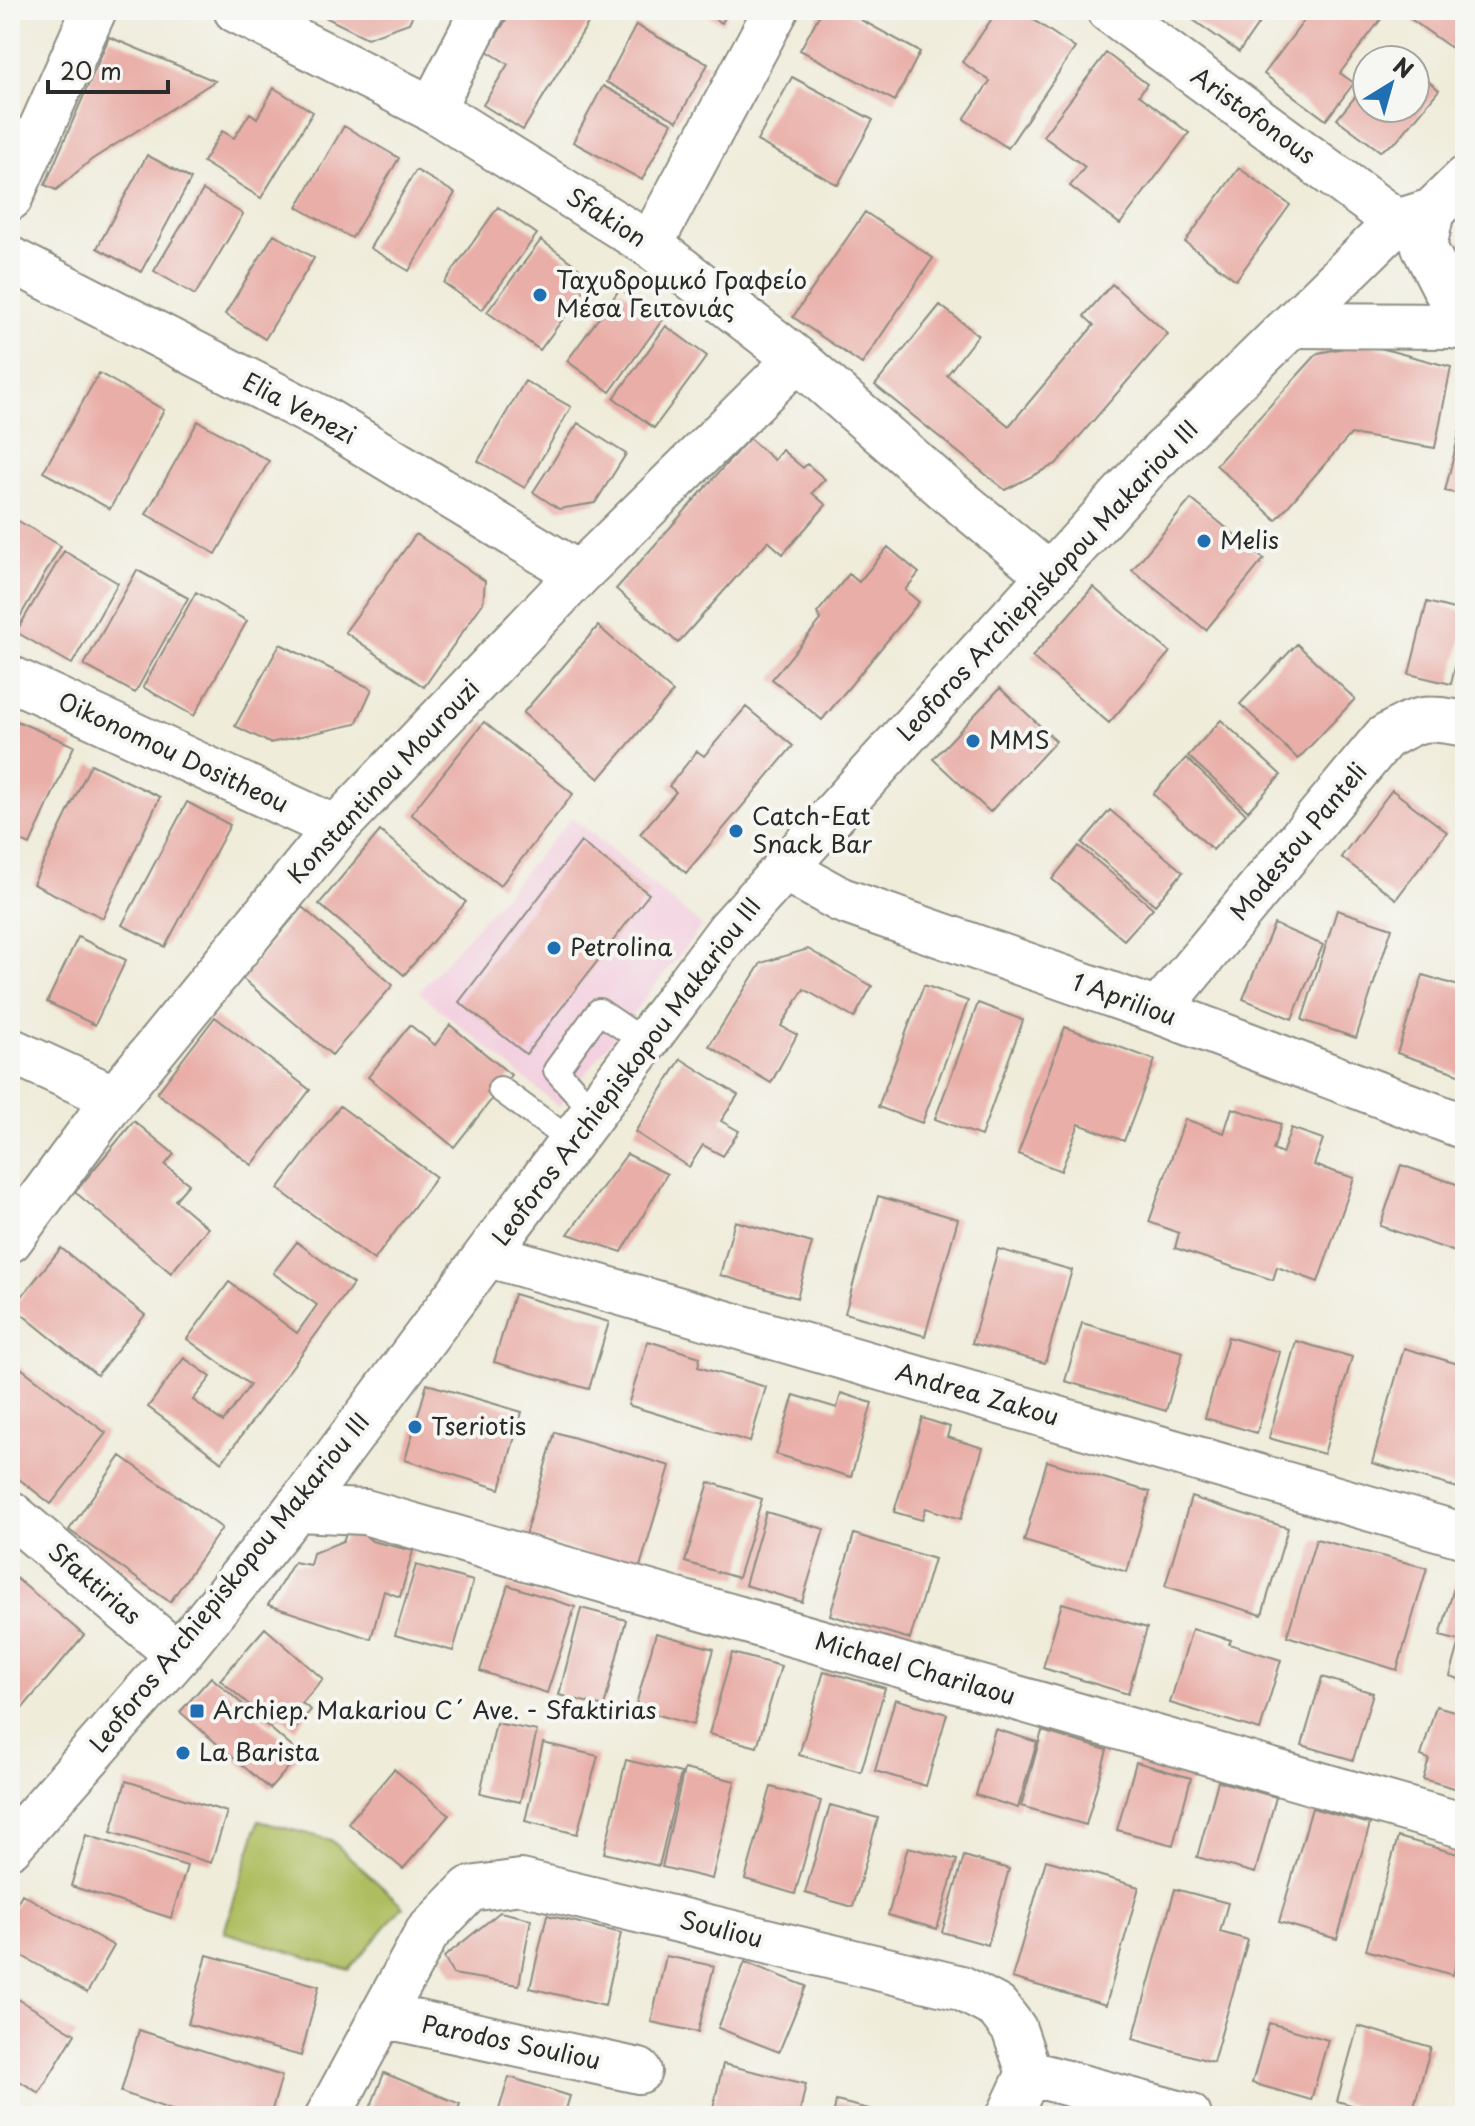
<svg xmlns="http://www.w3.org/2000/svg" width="1475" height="2126" font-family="'Playpen Sans',sans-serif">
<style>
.built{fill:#f3cfdf}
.green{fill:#aebd5f;stroke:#6c7445;stroke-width:2}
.building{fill:#e9aea7}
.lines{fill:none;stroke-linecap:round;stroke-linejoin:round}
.lane-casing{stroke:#8d8c82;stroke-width:28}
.street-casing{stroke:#8d8c82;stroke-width:48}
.secondary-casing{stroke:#8d8c82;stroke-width:48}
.lane{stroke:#fff;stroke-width:24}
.street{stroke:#fff;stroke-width:44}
.secondary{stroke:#fff;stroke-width:44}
.poi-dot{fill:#1f6fb2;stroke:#f6f6f2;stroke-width:3}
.labels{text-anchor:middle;stroke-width:8;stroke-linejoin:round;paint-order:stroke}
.street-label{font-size:24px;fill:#2b2b2b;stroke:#f6f6f2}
.poi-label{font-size:24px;fill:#2b2b2b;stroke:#f6f6f2;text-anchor:start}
</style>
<rect width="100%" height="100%" fill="#f6f6f2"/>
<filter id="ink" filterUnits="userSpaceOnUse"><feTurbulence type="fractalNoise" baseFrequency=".0125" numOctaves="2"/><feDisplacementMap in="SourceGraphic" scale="16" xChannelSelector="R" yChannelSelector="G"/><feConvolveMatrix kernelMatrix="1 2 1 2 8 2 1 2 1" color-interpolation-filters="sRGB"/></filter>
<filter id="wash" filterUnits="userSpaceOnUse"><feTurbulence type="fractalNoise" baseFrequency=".006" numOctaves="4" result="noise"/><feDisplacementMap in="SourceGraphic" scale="32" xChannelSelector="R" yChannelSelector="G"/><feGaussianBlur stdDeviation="1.8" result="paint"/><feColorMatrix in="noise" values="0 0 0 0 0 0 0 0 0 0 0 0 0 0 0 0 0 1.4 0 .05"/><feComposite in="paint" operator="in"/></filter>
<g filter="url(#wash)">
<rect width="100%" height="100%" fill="#efecda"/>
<path class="built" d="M572 817 702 926 559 1107 419 992Z"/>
<path class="green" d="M259 1821 331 1840 403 1906 349 1970 224 1932Z"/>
<g id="blocks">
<path class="building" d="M311 10H415L409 23 367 38Z
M512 10H584L593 15 523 130 483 105 508 64 487 51Z
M697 10H729L722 23Z
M822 10H843L920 52 895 101 800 50Z
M998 10H1019L1075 48 1008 148 964 119 990 81 962 62Z
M1179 10H1268L1239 52Z
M1312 10H1388L1340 73 1354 83 1326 120 1264 74Z
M1409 10H1465V50L1461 55 1405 15Z
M636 25 708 64 677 121 606 82Z
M109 37 215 81 91 160 56 190 45 185Z
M1106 53 1147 84 1139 95 1189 133 1120 224 1070 186 1085 167 1043 136Z
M1415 70 1439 90 1397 141 1380 151 1337 119 1367 82V108H1415Z
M792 77 873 120 838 185 757 141Z
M603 86 672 123 642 180 573 142Z
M274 88 313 112 261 198 203 162 222 131 234 138 250 113 257 118Z
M344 126 399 158 352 238 297 207Z
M147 155 191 179 141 272 97 248Z
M1239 168 1290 205 1236 280 1185 242Z
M416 170 455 193 409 271 370 248Z
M203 190 243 214 195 295 154 271Z
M498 207 537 234 482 310 444 283Z
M865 212 933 258 862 364 793 317Z
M1465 227V272L1452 268Z
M274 234 314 258 265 339 225 314Z
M541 240 593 278 540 350 487 312Z
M1112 284 1168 334 1056 464 1005 490 875 385 940 305 978 335 947 375 1009 426 1094 325 1084 316Z
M620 289 663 319 610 392 567 361Z
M666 326 707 356 654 428 614 398Z
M1365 344 1451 367 1435 448 1351 434 1276 520 1216 465 1318 353Z
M99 373 164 410 110 509 43 472Z
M525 381 571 407 525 488 478 461Z
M1464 414H1465V495L1445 491Z
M198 421 269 461 216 554 146 514Z
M578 423 626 454 595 503 559 509 533 492Z
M749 438 774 460 782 450 803 468 807 464 825 479 812 493 826 505 783 554 768 541 678 643 616 589Z
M1191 499 1264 559 1206 630 1132 570Z
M10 516 61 546 14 627 10 624Z
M416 534 485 581 483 603 424 687 345 632Z
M888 547 919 573 905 590 919 602 822 720 772 679 821 620 817 613 849 574 859 582Z
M64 551 118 583 72 664 16 632Z
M137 570 188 598 135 693 84 665Z
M1093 587 1170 652 1109 723 1032 657Z
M196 592 247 621 194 716 143 687Z
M1427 602 1465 612V625L1451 684 1409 674Z
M598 626 673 692 599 779 523 713Z
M280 644 372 689 356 724 270 743 235 726Z
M1297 644 1355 699 1298 759 1240 704Z
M1000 688 1056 741 990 812 933 759Z
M746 707 793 746 686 873 640 834 676 792 669 786 697 751 704 756Z
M10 718 74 746 30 845 10 836Z
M1221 720 1281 775 1248 811 1188 756Z
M484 722 573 794 500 886 411 814Z
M1186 758 1246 814 1213 850 1153 794Z
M91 764 160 797 103 918 33 884Z
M1392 790 1447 832 1396 899 1341 857Z
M187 802 230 825 165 947 122 925Z
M1110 810 1183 872 1155 905 1082 843Z
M380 831 466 902 404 975 319 904Z
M581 842 649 894 526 1054 459 1002Z
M1079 846 1153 908 1124 940 1052 879Z
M302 907 393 985 332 1055 242 978Z
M1337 910 1392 928 1356 1038 1302 1020Z
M1274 924 1323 945 1292 1019 1243 999Z
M78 937 126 960 95 1025 47 1002Z
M808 949 872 986 854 1018 804 989 781 1026 797 1035 771 1083 709 1046 761 963Z
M1423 975 1465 988V1076L1397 1053Z
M924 985 968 1001 922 1123 878 1107Z
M978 1003 1023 1020 981 1136 935 1119Z
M215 1017 310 1090 252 1165 157 1093Z
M410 1025 435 1045 450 1025 511 1075 454 1147 368 1077Z
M1065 1027 1155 1060 1124 1141 1079 1124 1061 1171 1018 1154Z
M681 1059 738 1095 721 1121 739 1131 723 1156 703 1145 689 1167 635 1132Z
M340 1106 436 1177 374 1260 278 1189Z
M1232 1108 1281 1124 1273 1150 1282 1154 1291 1128 1323 1139 1314 1165 1354 1178 1318 1282 1277 1267 1273 1280 1175 1248 1179 1233 1149 1222 1185 1119 1224 1133Z
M134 1121 174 1154 165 1165 189 1184 175 1200 208 1228 171 1273 75 1192Z
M627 1154 667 1174 622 1252 568 1234Z
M1401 1165 1465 1187V1234L1458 1253 1380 1226Z
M878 1196 958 1219 925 1336 845 1313Z
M735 1221 812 1243 797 1298 720 1275Z
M297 1242 353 1284 222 1462 148 1407 184 1358 211 1377 193 1400 223 1422 250 1385 187 1339 229 1282 297 1333 317 1305 273 1273Z
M61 1248 145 1315 97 1375 13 1307Z
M998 1249 1072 1270 1045 1363 972 1343Z
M514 1294 609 1322 589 1389 494 1362Z
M1082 1323 1183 1352 1166 1411 1065 1381Z
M1228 1337 1280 1352 1257 1433 1205 1418Z
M648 1341 700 1357 698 1367 766 1387 750 1442 628 1405Z
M1296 1341 1352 1357 1324 1454 1269 1438Z
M1404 1348 1465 1366V1463L1458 1488 1372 1463Z
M17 1365 106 1433 51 1504 10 1472V1374Z
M427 1384 522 1412 500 1489 405 1460Z
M841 1393 872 1403 851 1477 776 1454 794 1395 837 1408Z
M922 1418 950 1427 947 1437 983 1448 961 1519 926 1508 922 1520 894 1512Z
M555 1432 670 1466 639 1570 525 1535Z
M121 1456 222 1528 170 1602 69 1530Z
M1047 1461 1150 1492 1127 1572 1024 1541Z
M709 1482 762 1499 738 1578 685 1562Z
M1191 1497 1288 1528 1262 1615 1165 1586Z
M766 1512 824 1529 802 1602 745 1585Z
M348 1529 365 1535 372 1541 413 1551 400 1597 384 1591 371 1639 268 1605 294 1562 310 1565 313 1553 343 1541Z
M854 1534 934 1559 910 1639 830 1615Z
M1316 1539 1427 1568 1397 1670 1287 1636Z
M416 1565 473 1581 453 1651 395 1635Z
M10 1573 84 1635 10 1723Z
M1458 1574 1465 1576V1681L1450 1676 1460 1641 1440 1636Z
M508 1585 575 1607 547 1693 480 1671Z
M1062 1603 1147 1628 1128 1694 1043 1668Z
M581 1608 626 1620 604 1707 559 1695Z
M265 1628 323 1679 302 1703 311 1710 295 1729 280 1716 272 1724 220 1680Z
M1192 1629 1231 1640 1229 1644 1281 1660 1260 1730 1170 1703Z
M656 1633 714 1649 693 1725 635 1708Z
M732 1653 781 1666 757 1747 709 1734Z
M824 1671 885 1688 861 1772 799 1755Z
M211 1677 300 1754 270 1789 180 1712Z
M1322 1677 1373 1693 1353 1760 1302 1745Z
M895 1699 947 1714 926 1786 875 1771Z
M1436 1706 1465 1714V1777L1461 1790 1423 1779 1429 1759 1421 1756Z
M496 1723 537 1731 520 1802 480 1793Z
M995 1729 1037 1742 1018 1808 976 1795Z
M1042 1731 1107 1750 1086 1825 1021 1806Z
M543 1743 598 1756 577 1834 525 1821Z
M626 1760 681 1773 659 1866 604 1853Z
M1136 1762 1191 1778 1173 1845 1117 1830Z
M394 1769 449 1815 403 1869 348 1823Z
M684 1769 735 1781 712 1879 662 1867Z
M126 1781 227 1812 211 1863 111 1832Z
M1218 1781 1276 1797 1255 1873 1197 1857Z
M771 1787 821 1801 795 1894 745 1879Z
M830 1805 878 1818 853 1907 805 1893Z
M1312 1808 1370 1824 1337 1939 1279 1922Z
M86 1835 187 1866 171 1918 71 1886Z
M1398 1837 1465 1856V1931L1453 1975 1366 1950Z
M908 1847 957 1860 937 1929 888 1915Z
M964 1856 1009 1869 988 1945 942 1932Z
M1046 1860 1139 1887 1106 2005 1012 1978Z
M1175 1889 1228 1903 1220 1932 1248 1940 1213 2062 1133 2039Z
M22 1894 114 1946 87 1993 10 1949V1915Z
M500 1912 531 1919 519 1985 453 1974 444 1957Z
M547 1915 621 1933 605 2006 530 1988Z
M207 1955 319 1986 301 2056 188 2024Z
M666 1956 714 1966 698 2032 651 2022Z
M745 1962 806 1986 779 2052 718 2028Z
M10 1994 75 2034 39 2093 10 2075Z
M1269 2023 1328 2040 1311 2100 1252 2083Z
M1358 2026 1431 2047 1411 2116H1391L1337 2101Z
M139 2030 282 2076 270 2116H188L121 2092Z
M723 2064 806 2084 799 2116H747L713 2108Z
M384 2073 460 2104 455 2116H367Z
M509 2077 570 2096 564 2116H497Z
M836 2101 894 2115V2116H833Z"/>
</g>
</g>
<g filter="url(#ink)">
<use href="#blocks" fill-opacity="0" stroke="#8d8c82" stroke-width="2"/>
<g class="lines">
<defs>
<path id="lane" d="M500 1089 572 1142
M594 1112 556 1070 599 1011 646 1043"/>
<path id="street" d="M236 10 432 109 650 245 797 359 949 492 1049 575
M1109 10 1397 222
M432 109 483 10
M10 198 94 10
M1432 211 1424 247 1449 296 1465 314
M650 245 776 10
M10 259 325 420 579 574
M1293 325 1452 326 1465 328
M10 678 336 828
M785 869 841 900 1158 1011 1465 1127
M1158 1011 1384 738C1420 717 1423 716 1465 724
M10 1050 115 1098
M10 1240 115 1098 336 828 579 574 797 359
M489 1255 1465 1536
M296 1509 365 1512 1465 1826
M10 1513 178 1655
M382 2015 639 2071
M328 2116 427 1933 470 1889 521 1882 961 1988 997 2007 1014 2029 1029 2073 1189 2116
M1009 2116 1029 2073"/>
<path id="secondary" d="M10 1846 178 1655 313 1488 729 930 1152 462 1397 222 1432 211 1465 179"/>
</defs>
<use href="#lane" class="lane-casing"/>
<use href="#street" class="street-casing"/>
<use href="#secondary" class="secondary-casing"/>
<use href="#lane" class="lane"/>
<use href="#street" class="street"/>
<use href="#secondary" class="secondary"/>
</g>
</g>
<g class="poi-dot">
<circle cx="540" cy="295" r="8"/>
<circle cx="1204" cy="541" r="8"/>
<circle cx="973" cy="741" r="8"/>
<circle cx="736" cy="831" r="8"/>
<circle cx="554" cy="948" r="8"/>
<circle cx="415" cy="1427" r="8"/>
<rect x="189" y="1703" width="16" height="16" rx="4"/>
<circle cx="183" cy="1753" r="8"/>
</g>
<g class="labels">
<g class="street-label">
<text transform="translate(1253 116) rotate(36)" y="8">Aristofonous</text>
<text transform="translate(606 218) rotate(32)" y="8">Sfakion</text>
<text transform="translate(299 409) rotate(28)" y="8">Elia Venezi</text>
<text transform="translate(1048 581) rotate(-47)" y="8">Leoforos Archiepiskopou Makariou III</text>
<text transform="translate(173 753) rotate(25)" y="8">Oikonomou Dositheou</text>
<text transform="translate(384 782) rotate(-47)" y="8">Konstantinou Mourouzi</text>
<text transform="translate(1299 842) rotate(-50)" y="8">Modestou Panteli</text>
<text transform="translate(1124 1000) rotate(20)" y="8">1 Apriliou</text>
<text transform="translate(627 1072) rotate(-53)" y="8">Leoforos Archiepiskopou Makariou III</text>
<text transform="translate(977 1395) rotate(16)" y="8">Andrea Zakou</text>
<text transform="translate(230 1583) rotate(-51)" y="8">Leoforos Archiepiskopou Makariou III</text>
<text transform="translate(94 1584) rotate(40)" y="8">Sfaktirias</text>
<text transform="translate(915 1669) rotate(16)" y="8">Michael Charilaou</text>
<text transform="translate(721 1930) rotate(14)" y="8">Souliou</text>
<text transform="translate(511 2043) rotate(12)" y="8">Parodos Souliou</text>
</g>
<g class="poi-label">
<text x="556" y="289">Ταχυδρομικό Γραφείο<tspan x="556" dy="28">Μέσα Γειτονιάς</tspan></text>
<text x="1220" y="549">Melis</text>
<text x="989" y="749">MMS</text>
<text x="752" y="825">Catch-Eat<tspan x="752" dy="28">Snack Bar</tspan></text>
<text x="570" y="956">Petrolina</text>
<text x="431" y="1435">Tseriotis</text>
<text x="213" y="1719">Archiep. Makariou C´ Ave. - Sfaktirias</text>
<text x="199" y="1761">La Barista</text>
</g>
</g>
<rect width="1475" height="2126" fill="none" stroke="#f6f6f2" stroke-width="40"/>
<g transform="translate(1391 84) rotate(37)"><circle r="38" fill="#f6f6f2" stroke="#a5a5a2" stroke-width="2"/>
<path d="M0-6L14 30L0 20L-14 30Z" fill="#1f6fb2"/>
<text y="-12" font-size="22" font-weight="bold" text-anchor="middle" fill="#2b2b2b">N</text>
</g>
<path d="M48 80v12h120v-12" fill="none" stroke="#2b2b2b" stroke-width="4"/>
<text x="60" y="80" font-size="24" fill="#2b2b2b" stroke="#f6f6f2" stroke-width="6" paint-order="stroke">20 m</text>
</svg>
